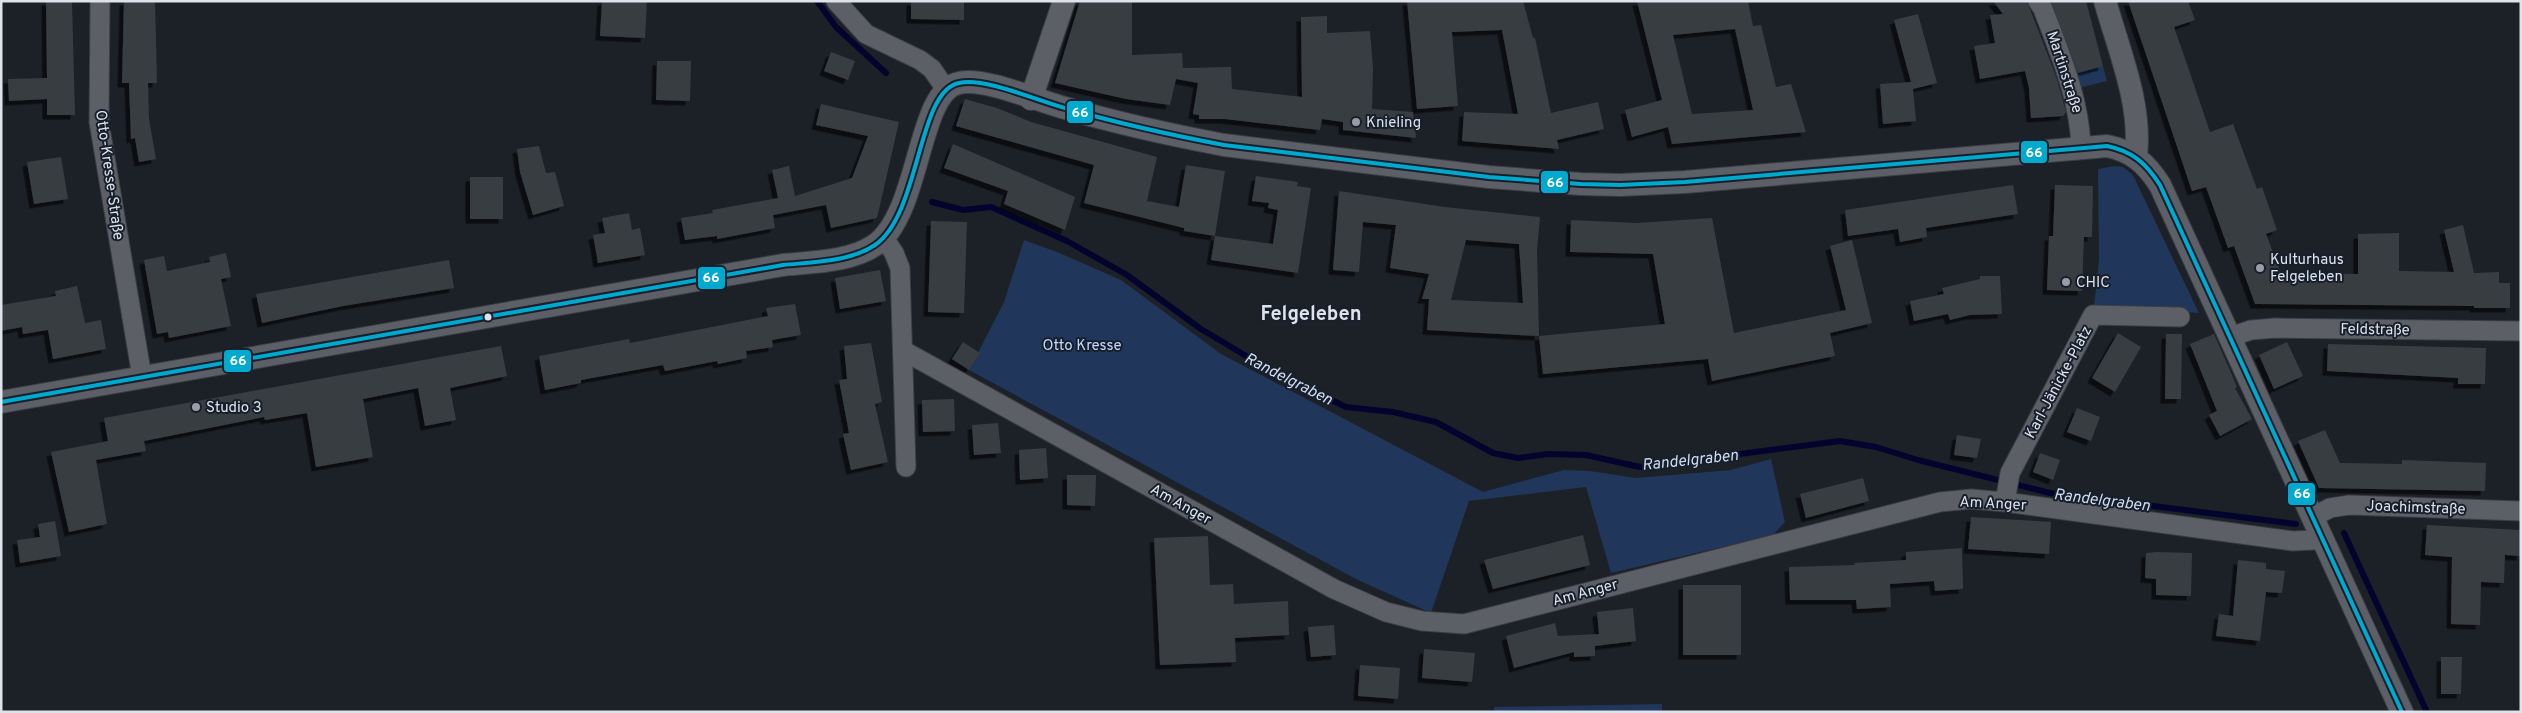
<svg xmlns="http://www.w3.org/2000/svg" width="2522" height="713" font-family="Overpass,sans-serif">
<style>
.green{fill:#20365b}
.lines{fill:none;stroke-linecap:round;stroke-linejoin:round}
.stream{stroke:#03042d;stroke-width:6}
.building{fill:#393c43;fill-rule:evenodd;filter:url(#shadow)}
.minor-casing{stroke:#3b3d44;stroke-width:21}
.tertiary-casing{stroke:#3b3d44;stroke-width:24}
.minor{stroke:#5c5f65;stroke-width:19}
.tertiary{stroke:#5c5f65;stroke-width:22}
.bus-1-casing{stroke:#171f2c;stroke-width:8}
.bus-1{stroke:#00a9ce;stroke-width:4}
.poi-dot{fill:#999ea6;stroke:#171f2c;stroke-width:2}
.bus-dot{fill:#dde2eb;stroke:#171f2c;stroke-width:2}
.labels{text-anchor:middle;stroke-width:4;stroke-linejoin:round;paint-order:stroke}
.street-label{font-size:15px;fill:#dde2eb;stroke:#171f2c}
.poi-label{font-size:15px;fill:#dde2eb;stroke:#171f2c;text-anchor:start}
.park-label{font-size:15px;fill:#c0d7fd;stroke:#171f2c}
.water-label{font-size:16px;font-style:italic;fill:#d0dcef;stroke:#171f2c}
.district-label{font-size:20px;font-weight:bold;fill:#dde2eb;stroke:#171f2c}
.line-badge{stroke:#171f2c;stroke-width:2}
.badge-label{font-size:14px;text-anchor:middle;font-weight:bold;fill:#fff}
</style>
<defs>
<filter id="shadow"><feDropShadow dx="-4.5" dy="4.5" stdDeviation="0" flood-color="#0009"/></filter>
</defs>
<rect width="100%" height="100%" fill="#1c2027"/>
<path class="green" d="M2103 66 2107 81 2079 88 2075 73Z
M2114 166 2123 167 2133 175 2199 313 2094 307 2099 259 2098 169Z
M1024 240 1057 252 1121 280 1221 354 1483 492 1564 470 1590 471 1636 478 1731 470 1771 459 1785 522 1773 535 1611 573 1586 487 1469 501 1431 613 1356 579 969 370 1004 302Z
M1662 704V712H1494V707Z"/>
<g class="lines">
<path class="stream" d="M817 1 836 27 886 73
M932 202 963 210 991 207 1067 241 1127 275 1201 329 1268 369 1346 407 1393 412 1436 422 1493 453 1518 458 1548 454 1586 455 1640 467 1840 441 1876 447 1918 460 2050 493 2296 524
M2344 533 2427 712"/>
</g>
<path class="building" d="M46 1H72L75 115H47V99L9 101 8 79 47 78Z
M124 1H155L157 83H148L149 119 156 159 139 162 135 138 131 139 129 83H122Z
M602 1H647L645 38 600 36Z
M911 1H964V20L911 19Z
M1080 1H1132V55L1182 53 1183 68 1231 67 1232 89 1302 97 1301 17 1327 16V33L1370 31 1373 68 1372 109 1413 112 1416 138 1343 130V122L1322 119 1320 130 1225 119H1199V115L1193 114 1198 83 1176 79 1170 105 1126 99 1055 83Z
M1407 1H1523L1533 38H1535L1551 113 1598 102 1604 129 1557 140 1559 149 1462 141 1464 112 1518 114 1502 30 1452 32 1458 106 1417 109Z
M1637 1H1748L1753 26 1761 25 1776 87 1791 84 1806 132 1672 144 1668 127 1632 137 1625 110 1662 100ZM1735 29 1753 110 1692 114 1673 35Z
M1993 1H2027L2057 79 2066 112 2063 116 2031 118 2029 88 2025 71 1980 79 1974 46 1995 43 1990 15 2003 14Z
M2051 1H2086L2103 66 2078 73Z
M2128 1H2188L2195 20 2174 27 2188 67 2210 132 2233 124 2257 189 2262 187 2277 230 2266 234 2281 273 2358 274V234L2399 233V271L2454 272 2444 230 2463 225 2474 273 2499 272V283H2510V308H2474V306L2255 304 2234 246 2228 248 2206 187 2192 191Z
M1918 14 1937 83 1913 89 1916 121 1883 124 1880 84 1911 82 1894 20Z
M831 52 855 61 848 80 824 71Z
M657 61H691L690 101 656 100Z
M965 99 997 108 1031 122 1157 157 1147 201 1179 207 1186 165 1225 171 1215 236 1184 231V228L1084 203 1094 165 956 126Z
M821 104 899 122 877 218 831 228 826 205 773 215 775 228 717 239V236L685 240 681 218 713 213 712 210 778 198 772 170 789 166 795 196 852 178 868 136 816 125Z
M953 144 1075 197 1065 230 1004 204 1008 191 944 168Z
M539 146 546 173 555 172 564 206 533 215 520 172 517 149Z
M61 157 68 199 34 204 27 162Z
M1256 176 1298 182 1297 186 1311 188 1298 273 1211 260 1215 236 1273 244 1278 210 1268 208 1269 203 1252 201Z
M470 177H503V219H470Z
M2013 185 2018 214 1926 228 1927 237 1900 242 1898 229 1848 236 1845 210Z
M2055 185 2093 186 2092 237H2084L2082 291 2047 290 2049 236H2053Z
M1339 191 1445 207 1540 217 1537 250 1539 336 1427 330 1429 299H1422L1429 274 1390 268 1396 225 1363 222 1359 272 1333 270ZM1466 240 1519 244 1523 303 1451 300Z
M629 213 632 230 640 228 645 255 598 263 593 235 605 233 602 218Z
M1712 218 1734 333 1846 310 1830 246 1852 240 1872 323 1830 333 1835 356 1712 381 1708 359 1543 374 1539 336 1665 324 1653 254 1570 252 1571 220 1637 223Z
M931 221 967 222 964 313 928 312Z
M226 253 231 277 221 279 231 326 169 338 168 332 157 334 144 260 164 256 167 271 210 262 209 257Z
M449 260 454 288 343 306 262 323 256 294Z
M880 270 886 301 840 309 835 278Z
M1980 276H2000L2002 314 1970 315 1950 320 1948 314 1914 321 1910 301 1944 294 1942 288 1980 279Z
M77 286 85 323 101 320 106 349 53 359 48 330 23 334 22 327 1 331V305L56 296 55 291Z
M795 304 801 335 772 340 773 347 746 351 747 358 718 364 717 361 665 371 663 365 581 380V383L545 390 539 356 629 339 630 343 768 316 766 308Z
M2118 333 2141 347 2115 392 2092 378Z
M2166 334H2182L2181 399H2165Z
M2214 334 2232 375 2237 387 2235 388 2252 419 2220 436 2209 415 2217 411 2190 344Z
M963 342 980 353 969 370 952 359Z
M2287 342 2303 376 2274 389 2259 355Z
M871 343 882 402 875 404 888 462 851 470 843 434 849 433 839 380 847 379 844 346Z
M2328 344 2486 348 2485 384H2458V378L2327 371Z
M501 346 507 376 450 388 456 420 425 426 418 388 363 399 373 457 316 467 307 413 265 420 264 417 144 441 146 451 96 460 107 524 69 532 51 452 108 441 104 418Z
M954 399 955 431 923 432 922 400Z
M2077 408 2100 417 2091 441 2067 432Z
M998 423 1001 453 974 455 972 425Z
M2325 430 2340 463 2402 464V460L2486 463 2485 491 2319 488 2298 441Z
M1957 435 1981 439 1977 458 1954 455Z
M1046 448 1048 478 1020 480 1019 450Z
M2040 453 2060 460 2053 480 2033 472Z
M1067 475H1096L1095 506 1067 505Z
M1863 478 1869 501 1806 518 1800 494Z
M1971 517 2051 522 2049 554 1968 549Z
M55 521 61 556 20 563 17 540 40 537 38 524Z
M2427 525 2521 530V556L2505 555 2504 583 2481 582 2480 625 2451 624 2452 557 2425 555Z
M1583 535 1590 565 1493 589 1484 560Z
M1208 536 1210 585 1233 584 1234 604 1288 601 1289 635 1235 638 1236 662 1160 665 1154 538Z
M1962 548 1963 589 1935 591 1934 581 1890 584 1891 607 1857 609 1856 600H1790L1789 567 1855 565 1854 563 1906 560V552Z
M2157 552 2192 553 2191 596 2156 595V579L2145 578 2146 553Z
M2238 560 2266 563V569L2285 571 2282 593 2266 592 2260 641 2216 636 2219 614 2233 616Z
M1683 585H1741V655H1683Z
M1633 608 1636 641 1595 646V656L1574 657V652L1514 668 1506 636 1555 623 1558 636 1599 634 1597 612Z
M1334 625 1336 655 1311 657 1308 627Z
M1424 649 1475 653 1472 682 1422 678Z
M2441 657H2462L2461 694H2441Z
M1360 665 1400 668 1398 699 1358 696Z"/>
<g class="lines">
<defs>
<path id="minor" d="M100 1 99 122 142 377
M836 1 866 34 920 60 932 69 945 88
M2038 1 2043 9C2060 54 2079 97 2081 146
M884 238 894 253 900 268 906 467
M2230 337 2251 330 2275 328 2521 331
M904 351 1334 589 1386 612 1422 621 1464 624 1940 502 1971 499 2005 502 2293 541 2313 540 2322 536
M2005 502 2010 473 2093 315 2180 317
M2313 517 2330 508 2349 505 2521 511"/>
<path id="tertiary" d="M2105 1C2119 51 2142 104 2136 156
M1031 99 1064 1
M1 402 783 265C812 262 850 262 875 245 921 213 917 91 959 83 985 77 1038 101 1065 108 1117 123 1171 135 1224 145L1489 177 1581 184 1620 185 1685 182 2107 146C2132 151 2146 163 2160 185L2402 712"/>
</defs>
<use href="#minor" class="minor-casing"/>
<use href="#tertiary" class="tertiary-casing"/>
<use href="#minor" class="minor"/>
<use href="#tertiary" class="tertiary"/>
<defs>
<path id="bus-1" d="M1 402 783 265C812 262 850 262 875 245 921 213 917 91 959 83 985 77 1038 101 1065 108 1117 123 1171 135 1224 145L1489 177 1581 184 1620 185 1685 182 2107 146C2132 151 2146 163 2160 185L2402 712"/>
</defs>
<use href="#bus-1" class="bus-1-casing"/>
<use href="#bus-1" class="bus-1"/>
</g>
<g class="poi-dot">
<circle cx="1356" cy="122" r="5"/>
<circle cx="2260" cy="268" r="5"/>
<circle cx="2066" cy="282" r="5"/>
<circle cx="196" cy="407" r="5"/>
</g>
<circle class="bus-dot" cx="488" cy="317" r="4.5"/>
<g class="labels">
<g class="street-label">
<text transform="translate(2065 72) rotate(72)" y="5">Martinstraße</text>
<text transform="translate(110 175) rotate(82)" y="5">Otto-Kresse-Straße</text>
<text transform="translate(2375 329) rotate(1)" y="5">Feldstraße</text>
<text transform="translate(2058 382) rotate(-62)" y="5">Karl-Jänicke-Platz</text>
<text transform="translate(1993 503) rotate(3)" y="5">Am Anger</text>
<text transform="translate(1181 504) rotate(29)" y="5">Am Anger</text>
<text transform="translate(2416 507) rotate(2)" y="5">Joachimstraße</text>
<text transform="translate(1585 592) rotate(-15)" y="5">Am Anger</text>
</g>
<g class="poi-label">
<text x="1366" y="127">Knieling</text>
<text x="2270" y="264">Kulturhaus<tspan x="2270" dy="17">Felgeleben</tspan></text>
<text x="2076" y="287">CHIC</text>
<text x="206" y="412">Studio 3</text>
</g>
<g class="park-label">
<text x="1082" y="350">Otto Kresse</text>
</g>
<g class="water-label">
<text transform="translate(1289 378) rotate(27)" y="6">Randelgraben</text>
<text transform="translate(1690 459) rotate(-6)" y="6">Randelgraben</text>
<text transform="translate(2102 499) rotate(7)" y="6">Randelgraben</text>
</g>
<g class="district-label">
<text x="1311" y="320">Felgeleben</text>
</g>
</g>
<g class="line-badge">
<rect x="1066" y="100" width="28" height="24" rx="5" fill="#00a9ce"/>
<rect x="2020" y="140" width="28" height="24" rx="5" fill="#00a9ce"/>
<rect x="1540" y="170" width="29" height="24" rx="5" fill="#00a9ce"/>
<rect x="697" y="266" width="29" height="24" rx="5" fill="#00a9ce"/>
<rect x="223" y="349" width="29" height="24" rx="5" fill="#00a9ce"/>
<rect x="2287" y="482" width="29" height="24" rx="5" fill="#00a9ce"/>
</g>
<g class="badge-label">
<text x="1080" y="117">66</text>
<text x="2034" y="157">66</text>
<text x="1555" y="187">66</text>
<text x="711" y="282">66</text>
<text x="238" y="365">66</text>
<text x="2302" y="498">66</text>
</g>
<rect width="2522" height="713" fill="none" stroke="#dde2eb" stroke-width="5"/>
</svg>
